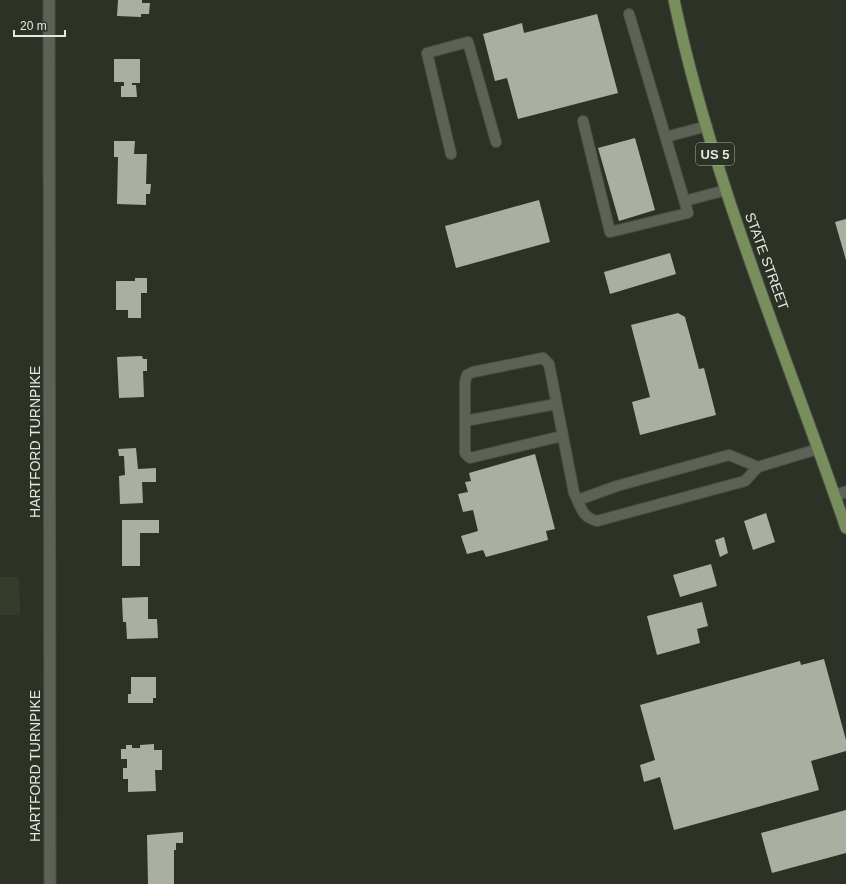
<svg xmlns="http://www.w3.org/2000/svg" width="846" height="884" font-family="Helvetica,sans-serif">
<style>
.built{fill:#353c2c}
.building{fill:#a9b0a2}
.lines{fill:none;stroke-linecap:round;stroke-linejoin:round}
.service-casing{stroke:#4b5046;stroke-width:12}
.tertiary-casing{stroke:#4b5046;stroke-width:13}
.secondary-casing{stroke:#4b5046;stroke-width:13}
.primary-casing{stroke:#4b5046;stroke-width:13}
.service{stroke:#5c6255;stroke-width:10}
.tertiary{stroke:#5c6255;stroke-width:11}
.secondary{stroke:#5c6255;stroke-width:11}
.primary{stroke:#788e5c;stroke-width:11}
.labels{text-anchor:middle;stroke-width:4;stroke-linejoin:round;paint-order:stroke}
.shield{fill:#2d3227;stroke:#adb1a8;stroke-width:1}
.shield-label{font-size:13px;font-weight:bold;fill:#e4e8e0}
.street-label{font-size:14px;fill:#e4e8e0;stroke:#2d3227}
</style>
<rect width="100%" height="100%" fill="#2d3227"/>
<path class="built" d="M0 577H19L20 615H0Z"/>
<path class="building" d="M118 0H142V3H150L149 14H141V17L117 16Z
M597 14 618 93 518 119 507 78 495 81 483 34 522 23 524 33Z
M114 59H140V83H132V85H136L137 97H121V86H124V82H114Z
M635 138 655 210 619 221 598 148Z
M114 141H135L134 154H147L146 184H151L150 194H146V205L117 204 118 157H114Z
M539 200 550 242 456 268 445 226Z
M846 219V260L835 222Z
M670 253 676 274 610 294 604 272Z
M135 278H147V293H141V318H128V310H116V281H135Z
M678 313 685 317 699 369 704 368 716 415 640 435 632 402 650 397 631 325Z
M142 356 143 359H147V371H143L144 397 119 398 117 357Z
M136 448 138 469 156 468V482H142L143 503 120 504 119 476 125 475 124 456H119L118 449Z
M535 454 555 529 546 531 548 540 486 557 483 550 467 554 461 536 478 531 473 510 463 512 458 494 468 492 465 482 471 481 469 473Z
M766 513 775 542 753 550 744 521Z
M122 520H159V533H140V566H122Z
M724 537 728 553 720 557 715 540Z
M711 564 717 586 680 597 673 575Z
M148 597V619H157L158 638 127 639 126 622H123L122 598Z
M702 602 708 626 697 629 700 643 657 655 647 616Z
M824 659 846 740V751L811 761 819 790 674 830 660 777 644 782 640 765 655 760 640 705 800 661 801 665Z
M131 677H156V698H153V703H128V694H131Z
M154 744V750H162V770H155L156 791 128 792V779H123V768H127V759H121V749H126V745H132V748H140V745Z
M846 810V853L772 873 761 833Z
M183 832V843H176V850H174V884H148L147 835Z"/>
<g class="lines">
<defs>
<path id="service" d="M583 121 610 232 688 213 629 14
M666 137 707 126
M451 154 427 53 468 42 496 142
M685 201 726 190
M465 421 556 404
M562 436 470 458 465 453V382L467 375 473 372 543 358 549 364 574 493C581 506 581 517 597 521L745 481 758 467 818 449
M578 500 617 486 729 455 758 467"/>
<path id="tertiary" d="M835 495 846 492"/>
<path id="secondary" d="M49 0 50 884"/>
<path id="primary" d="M674 0C712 181 786 353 846 528"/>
</defs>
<use href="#service" class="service-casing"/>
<use href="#tertiary" class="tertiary-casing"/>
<use href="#secondary" class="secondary-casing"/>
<use href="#primary" class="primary-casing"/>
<use href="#service" class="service"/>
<use href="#tertiary" class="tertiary"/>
<use href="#secondary" class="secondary"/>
<use href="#primary" class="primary"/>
</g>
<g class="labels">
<rect class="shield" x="696" y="143" width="38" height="22" rx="3"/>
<g class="shield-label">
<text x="715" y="159">US 5</text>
</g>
<g class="street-label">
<text transform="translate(767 261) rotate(70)" y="5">STATE STREET</text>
<text transform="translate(35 442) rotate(-90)" y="5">HARTFORD TURNPIKE</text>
<text transform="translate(35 766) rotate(-90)" y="5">HARTFORD TURNPIKE</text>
</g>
</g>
<path d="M14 30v6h51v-6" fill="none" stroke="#e4e8e0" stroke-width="2"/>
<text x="20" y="30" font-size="12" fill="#e4e8e0" stroke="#2d3227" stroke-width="3" paint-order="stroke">20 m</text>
</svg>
